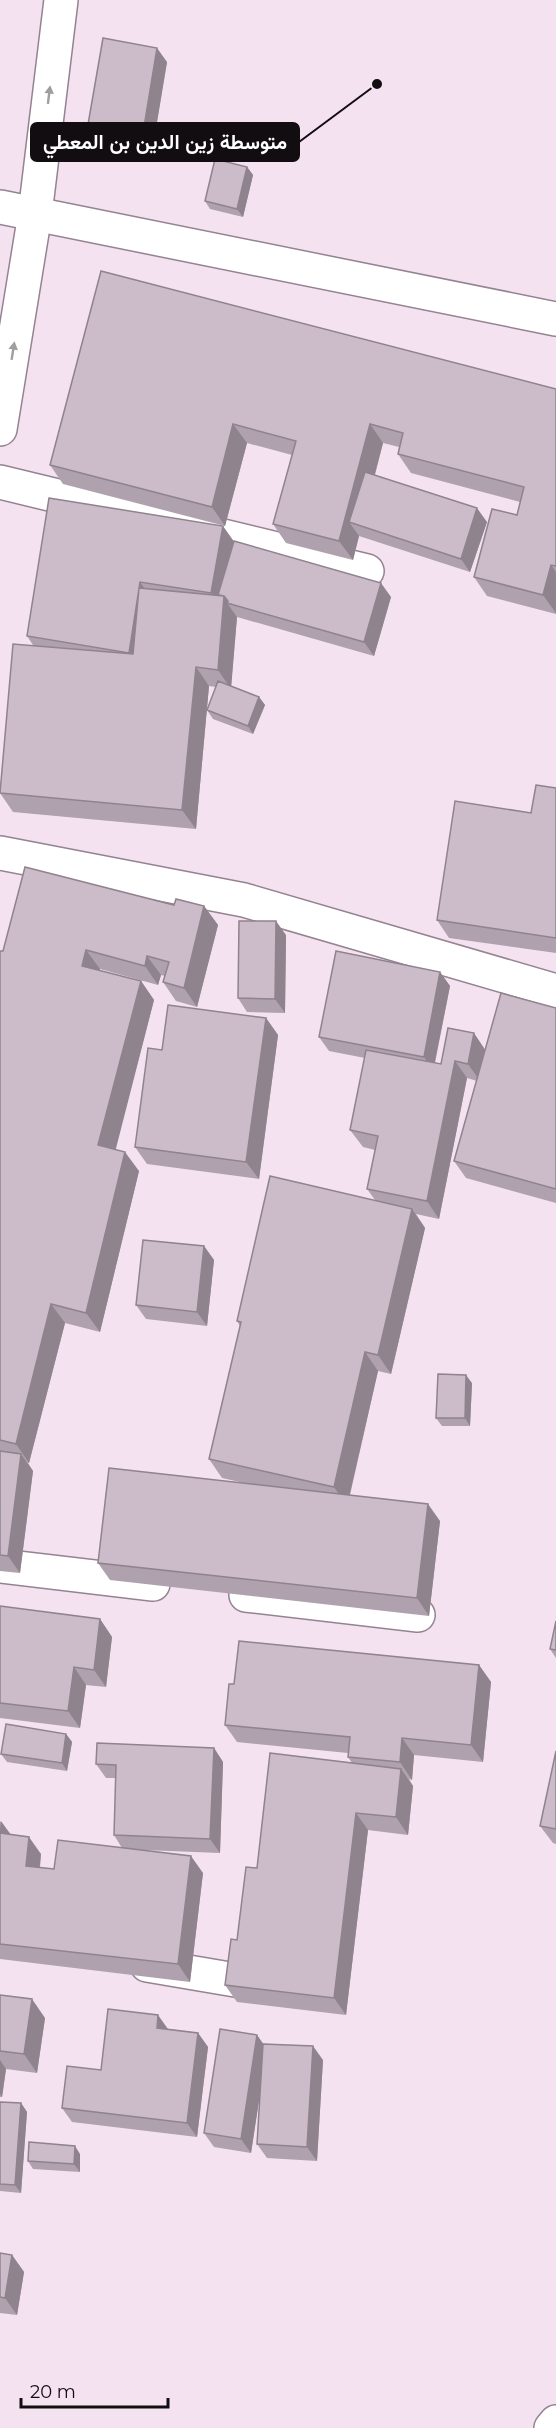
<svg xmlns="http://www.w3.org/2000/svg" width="556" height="2428" font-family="Montserrat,Vazirmatn,sans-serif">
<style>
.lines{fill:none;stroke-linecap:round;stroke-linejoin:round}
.minor-casing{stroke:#948391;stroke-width:36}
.major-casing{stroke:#948391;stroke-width:36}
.minor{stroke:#fff;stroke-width:33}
.major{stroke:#fff;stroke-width:33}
.wall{fill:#afa1ad}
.shaded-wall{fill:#8f838d}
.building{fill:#ccbbc9;stroke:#8f838d;stroke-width:1.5}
.oneway{fill:#a09ea0}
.leader{fill:none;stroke:#120d11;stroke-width:2}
.callout-dot{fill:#120d11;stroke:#f5e2f1;stroke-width:2}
.callout{fill:#120d11;stroke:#120d11;stroke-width:2}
.callout-label{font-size:20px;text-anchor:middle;font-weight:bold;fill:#fff}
</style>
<rect width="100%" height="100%" fill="#f5e2f1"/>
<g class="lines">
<defs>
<path id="minor" d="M0 207 556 319
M0 482 367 571
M0 853 244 900 556 991
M0 1566 153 1584
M246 1595 418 1615
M147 1965 271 1986
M551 2428 556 2422"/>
<path id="major" d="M0 429 35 214 61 0"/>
</defs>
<use href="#minor" class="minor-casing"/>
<use href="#major" class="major-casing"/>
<use href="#minor" class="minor"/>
<use href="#major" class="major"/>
</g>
<path class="wall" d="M167 62 151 158 96 149 86 136Z
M247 167 253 175 243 217 210 209 205 201Z
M101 271 556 389V614L487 596 474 577 517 515 520 502 411 473 398 454 399 447 383 443 375 475 487 522 470 572 359 536 353 560 286 543 273 524 292 455 247 443 225 526 63 484 50 465Z
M49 498 233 541 391 597 374 656 237 617 231 686 259 697 265 705 253 734 213 719 207 710 216 687 209 686 196 829 13 812 0 793 33 645 27 636Z
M556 788V953L449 938 437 920 531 813Z
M174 905 204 906 218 925 197 1007 176 1001 163 982 165 976 161 975 158 985 100 969 99 970 141 981 154 1000 115 1149 139 1171 100 1332 65 1323 29 1463H28L33 1471 20 1573 0 1571V951H3Z
M286 935 285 1013 247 1012 238 998Z
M440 972 450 986 435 1063 441 1064 486 1049 556 1008V1203L466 1178 454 1161 477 1081 467 1078 439 1219 416 1214 425 1228 391 1374 378 1371 350 1495 440 1521 429 1616 110 1580 98 1563 253 1485 222 1478 209 1459 240 1326 237 1321 375 1200 367 1189 375 1150 363 1147 350 1130 365 1058 329 1051 319 1037Z
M266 1018 278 1035 259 1179 147 1164 135 1147 162 1050Z
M204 1246 214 1260 207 1326 146 1319 136 1305Z
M472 1383 470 1426H442L436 1418Z
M0 1606 100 1619 112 1637 106 1687 86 1685 80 1728 0 1718Z
M556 1621V1658L550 1649Z
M479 1665 491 1682 483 1762 414 1755 412 1780 409 1779 413 1786 408 1835 368 1830 346 2015 237 2002 225 1985 257 1868 352 1763 348 1757V1753L237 1742 225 1725Z
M66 1734 72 1742 67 1771 7 1762 1 1754Z
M214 1748 223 1762 220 1853 144 1850 203 1873 190 1982 0 1959V1821L11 1835 41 1854 40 1868 54 1869 122 1848 114 1835 116 1778H106L96 1764Z
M556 1751V1844L553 1843 540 1826Z
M0 1995 45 2018 37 2073 6 2069 2 2097H0Z
M168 2029 198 2033 208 2047 197 2137 72 2122 62 2108 101 2070Z
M257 2035 263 2045 323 2060 317 2161 267 2158 257 2144 261 2086 251 2153 214 2147 204 2133Z
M0 2102 21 2103 27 2112 21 2193 0 2191Z
M80 2154V2172L33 2169 28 2161Z
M0 2253 12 2255 24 2272 17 2315 0 2313Z"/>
<path class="shaded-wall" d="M157 48 167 62 151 158 141 145Z
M247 167 253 175 243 217 237 209Z
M233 424 247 443 225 526 212 507Z
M370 424 383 443 361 526 349 522 359 536 353 560 339 541Z
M477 508 487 522 470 572 461 559Z
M223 526 235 543 230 604 227 603 237 617 231 689 218 670 223 610 211 593Z
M551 565 556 572V613L543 595Z
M140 582 152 599 141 670 129 653Z
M381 583 391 597 374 656 364 642Z
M196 667 209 686 196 829 182 810Z
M259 697 265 705 253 734 248 726Z
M204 906 218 925 197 1007 184 988Z
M276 921 286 935 285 1013 275 999Z
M86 950 100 969 96 985 82 966Z
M147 956 161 975 158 985 145 966Z
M440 972 450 986 433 1071 424 1057Z
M141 981 154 1000 112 1164 98 1145Z
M266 1018 278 1035 259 1179 246 1162Z
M474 1033 486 1051 480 1081 468 1064Z
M455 1061 467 1078 439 1219 427 1201Z
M125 1152 139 1171 100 1332 86 1313Z
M412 1209 425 1228 391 1374 378 1355Z
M204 1246 214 1260 207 1326 197 1312Z
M51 1304 65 1323 29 1463 16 1444Z
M365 1352 378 1371 347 1506 334 1487Z
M466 1375 472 1383 470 1426 465 1418Z
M21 1454 33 1471 20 1573 8 1556Z
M428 1504 440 1521 429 1616 417 1598Z
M100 1619 112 1637 106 1687 94 1670Z
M479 1665 491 1682 483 1762 471 1745Z
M74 1667 86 1685 80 1728 68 1711Z
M66 1734 72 1742 67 1771 62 1763Z
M402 1738 414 1755 412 1780 400 1762Z
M214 1748 223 1762 220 1853 210 1839Z
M401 1769 413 1786 408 1835 396 1817Z
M356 1813 368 1830 346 2015 334 1998Z
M1 1821 11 1835 0 1905V1829Z
M29 1837 41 1854 38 1883 26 1866Z
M191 1856 203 1873 190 1982 178 1964Z
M32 1999 45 2018 37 2073 24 2054Z
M158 2015 168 2029 157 2028Z
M198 2033 208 2047 197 2137 187 2123Z
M257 2035 267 2049 251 2153 241 2139Z
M313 2046 323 2060 317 2161 307 2147Z
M0 2060 6 2069 2 2097 0 2094Z
M21 2103 27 2112 21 2193 15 2185Z
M75 2146 80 2154V2172L74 2164Z
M12 2255 24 2272 17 2315 5 2298Z"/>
<path class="building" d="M103 38 157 48 141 145 86 136Z
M215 159 247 167 237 209 205 201Z
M101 271 556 389V566L551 565 543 595 474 577 492 509 517 515 524 487 398 454 403 433 370 424 339 541 273 524 296 441 233 424 212 507 50 465Z
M365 472 477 508 461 559 349 522Z
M49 498 223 526 211 593 140 582 129 653 27 636Z
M234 541 381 583 364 642 227 603 228 601 224 596 218 595Z
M139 588 224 596 218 670 196 667 182 810 0 793 13 644 133 654Z
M218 681 259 697 248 726 207 710Z
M536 785 556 788V938L437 920 455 801 531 813Z
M25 867 174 905 176 899 204 906 184 988 163 982 169 962 147 956 145 966 86 950 82 966 141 981 98 1145 125 1152 86 1313 51 1304 16 1444 0 1440V951H3Z
M239 921H276L275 999 238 998Z
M336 951 440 972 424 1057 319 1037Z
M501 993 556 1008V1189L454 1161Z
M168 1005 266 1018 246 1162 135 1147 148 1048 162 1050Z
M448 1028 474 1033 468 1064 455 1061 427 1201 367 1189 378 1136 350 1130 366 1050 441 1064Z
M270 1176 412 1209 378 1355 365 1352 334 1487 209 1459 241 1322 237 1321Z
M143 1240 204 1246 197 1312 136 1305Z
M438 1374 466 1375 465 1418H436Z
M0 1451 21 1454 8 1556 0 1555Z
M109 1468 428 1504 417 1598 98 1563Z
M0 1606 100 1619 94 1670 74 1667 68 1711 0 1703Z
M556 1621V1650L550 1649Z
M239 1641 479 1665 471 1745 402 1738 400 1762 348 1757 350 1737 225 1725 229 1684H234Z
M6 1724 66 1734 62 1763 1 1754Z
M97 1743 214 1748 210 1839 114 1835 116 1765 96 1764Z
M556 1751V1829L540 1826Z
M270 1753 401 1769 396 1817 356 1813 334 1998 225 1985 231 1939 237 1940 246 1867 257 1868Z
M0 1833 29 1837 26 1866 54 1869 58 1840 191 1856 178 1964 0 1944Z
M0 1995 32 1999 24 2054 0 2051Z
M108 2009 158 2015 157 2028 198 2033 187 2123 62 2108 67 2066 101 2070Z
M220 2029 257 2035 241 2139 204 2133Z
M263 2044 313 2046 307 2147 257 2144Z
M0 2102 21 2103 15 2185 0 2184Z
M29 2142 75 2146 74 2164 28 2161Z
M0 2253 12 2255 5 2298 0 2297Z"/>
<defs><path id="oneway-solid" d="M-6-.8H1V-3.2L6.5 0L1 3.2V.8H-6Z" transform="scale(1.5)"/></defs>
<g class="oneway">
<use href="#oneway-solid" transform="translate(49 95) rotate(-83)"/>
<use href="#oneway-solid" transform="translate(13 351) rotate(-81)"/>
</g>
<path class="leader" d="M377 84L299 142"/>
<circle class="callout-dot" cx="377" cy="84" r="6"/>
<rect class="callout" x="31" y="123" width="268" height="38" rx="6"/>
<g class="callout-label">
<text x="165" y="149">متوسطة زين الدين بن المعطي</text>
</g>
<path d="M21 2398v9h147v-9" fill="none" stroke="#120d11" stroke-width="3"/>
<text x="30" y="2398" font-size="18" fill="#120d11" stroke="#f5e2f1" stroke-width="4.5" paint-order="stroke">20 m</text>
</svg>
